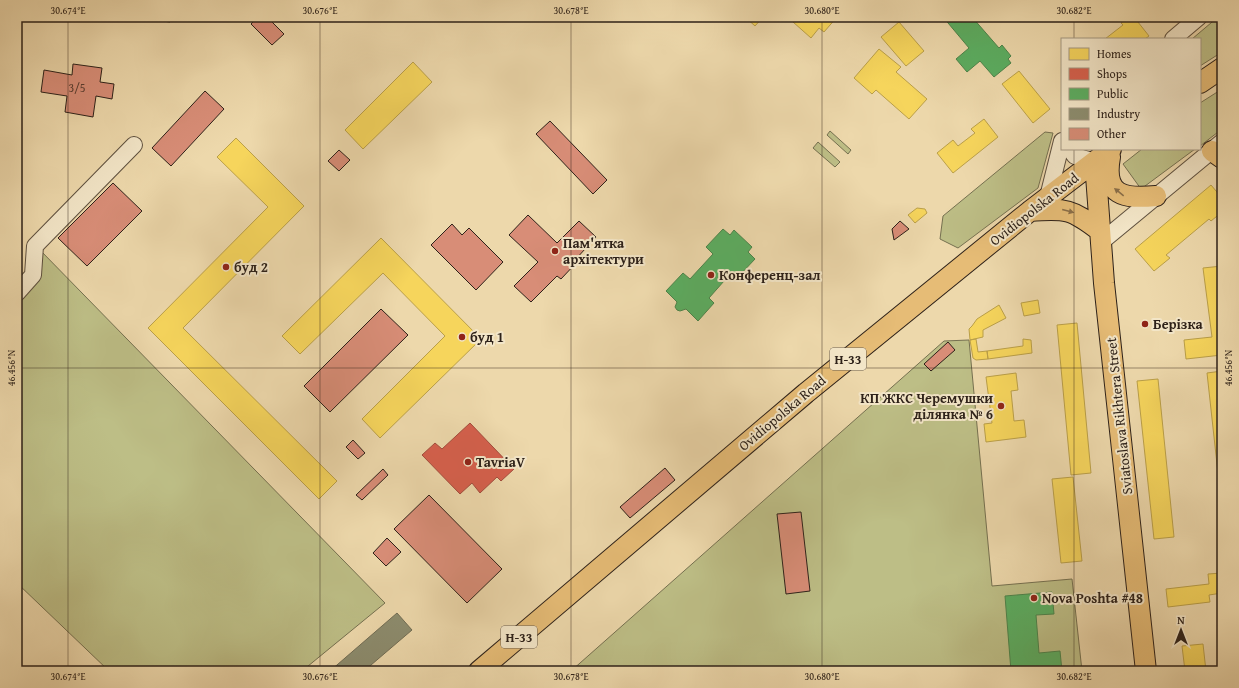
<svg xmlns="http://www.w3.org/2000/svg" width="1239" height="688" font-family="'Gentium Book Plus',serif">
<style>
.green{fill:#bdbe86;stroke:#757050}
.homes{fill:#f6d55c;stroke:#ba9f48}
.shops{fill:#d6604d;stroke:#a34d3d}
.public{fill:#5aae61;stroke:#4c844b}
.industry{fill:#8c8c6e;stroke:#706c54}
.building{fill:#d88d77;stroke:#2d2119}
.lines{fill:none;stroke-linecap:round;stroke-linejoin:round}
.minor-casing{stroke:#5d4f3e;stroke-width:18}
.major-casing{stroke:#2d2119;stroke-width:22}
.minor{stroke:#f3e6c8;stroke-width:16}
.major{stroke:#e6bc76;stroke-width:20}
.oneway{fill:#8a6e48}
.ticks{fill:none;stroke:#2d2119;stroke-width:1;stroke-opacity:0.45}
.poi-dot{fill:#8f2418;stroke:#f3e6c8;stroke-width:1.5}
.labels{text-anchor:middle;stroke-width:4;stroke-linejoin:round;paint-order:stroke}
.number-label{font-size:12px;fill:#583c30}
.shield{fill:#f3e6c8;stroke:#685c4e;stroke-width:1}
.shield-label{font-size:13px;font-weight:bold;fill:#2d2119}
.street-label{font-size:14px;fill:#2d2119;stroke:#f3e6c8}
.poi-label{font-size:14px;font-weight:bold;fill:#2d2119;stroke:#f3e6c8;text-anchor:start}
.neatline{fill:none;stroke:#2d2119;stroke-width:1.5}
.ticks-label{font-size:10px;text-anchor:middle;fill:#2d2119}
</style>
<rect width="100%" height="100%" fill="#edd8ab"/>
<filter id="stains"><feTurbulence type="fractalNoise" baseFrequency=".005" numOctaves="4"/><feColorMatrix values="0 0 0 0 .2 0 0 0 0 .09 0 0 0 0 .02 0 0 0 .5 -.17"/></filter>
<radialGradient id="worn" r=".72"><stop offset=".6" stop-color="#630" stop-opacity="0"/><stop offset="1" stop-color="#630" stop-opacity=".3"/></radialGradient>
<path class="green" d="M1218 17H1222V52L1200 66V39H1192Z
M1222 89V129L1200 146V103Z
M830 131 851 150 848 154 827 135Z
M1045 132 1053 133 1038 188 958 248 940 239 943 216Z
M818 142 840 162 835 167 813 148Z
M1142 149H1195L1141 189 1123 164Z
M40 250 385 603 302 671H109L17 583V301L38 278Z
M969 340 992 586 1072 579 1082 671H571L944 341Z"/>
<path class="homes" d="M745 17H763L755 26Z
M797 17H837L824 32 819 28 811 38 793 22Z
M1129 17H1134L1149 36 1145 39H1105L1123 25 1121 23Z
M899 22 924 51 906 66 881 37Z
M879 49 901 67 896 72 927 99 909 119 876 90 872 94 854 78Z
M413 62 432 82 363 149 345 130Z
M1019 71 1050 109 1033 123 1002 84Z
M984 119 998 137 953 173 937 153 953 140 958 146 975 133 971 129Z
M236 138 304 206 183 328 337 481 319 499 148 328 268 207 217 157Z
M1211 185 1222 198V212L1211 221 1209 219 1166 255 1170 258 1154 271 1135 249Z
M917 208 925 209 927 213 915 223 908 215Z
M381 238 481 339 380 438 362 419 445 336 383 273 300 354 282 336Z
M1222 266V355L1186 359 1184 340 1212 337 1203 268Z
M1038 300 1040 313 1024 316 1021 303Z
M999 305 1006 318 983 330V337L970 340 969 329 972 326 977 319Z
M1077 323 1091 473 1071 475 1057 325Z
M976 339 978 352 987 351 988 359 976 360 973 358 970 340Z
M1023 339 1031 340 1032 353 988 359 987 351 1023 346Z
M1222 371V510L1207 373Z
M1016 373 1018 390 1011 391 1014 421 1024 420 1026 437 986 442 984 424 992 423 986 377Z
M1158 379 1174 537 1154 539 1137 381Z
M1073 477 1082 561 1061 563 1052 479Z
M1222 573V593L1209 595 1210 602 1168 607 1166 589 1209 584 1208 574Z
M1203 644 1206 671H1185L1182 646Z"/>
<path class="shops" d="M470 423 514 469 501 481 497 477 480 493 472 483 460 494 422 455 435 443 442 449Z"/>
<path class="public" d="M943 17H972L999 48 1002 45 1011 56 1008 59 1011 63 994 77 980 61 967 72 956 59 969 48Z
M723 229 730 235 734 230 752 247 748 252 755 259 738 277 732 272 709 298 714 303 698 321 686 309 680 311 677 310 675 307 677 302 666 291 683 273 690 279 713 254 706 247Z
M1052 592 1054 614 1036 615 1039 653 1060 651 1062 671H1011L1005 596Z"/>
<path class="industry" d="M397 613 412 630 364 671H330Z"/>
<path class="building" d="M147 17H170V22L147 19Z
M258 17H267L284 34 272 45 251 24Z
M73 64 102 68 100 82 114 84 112 99 96 96 93 117 65 112 67 96 41 92 44 70 72 75Z
M205 91 224 109 171 166 152 148Z
M550 121 607 180 593 194 536 134Z
M339 150 350 160 339 171 328 161Z
M113 183 142 211 87 266 58 238Z
M528 215 557 243 579 221 596 237 575 260 577 262 561 279 557 276 531 302 514 286 538 262 509 235Z
M900 221 909 229 894 240 892 229Z
M452 224 462 235 469 228 503 262 476 290 431 245Z
M381 309 408 335 330 412 304 386Z
M948 342 955 350 931 371 924 364Z
M353 440 365 453 358 459 346 447Z
M665 468 675 480 630 518 620 507Z
M383 469 388 475 362 500 356 495Z
M429 495 502 569 467 603 394 529Z
M801 512 810 591 786 594 777 514Z
M387 538 401 552 386 566 373 553Z"/>
<g class="lines">
<defs>
<path id="minor" d="M1173 39 1199 17
M1070 149 1075 156 1095 162
M1048 197 1062 141
M1101 242 1222 142
M17 293 33 275 35 246 134 145"/>
<path id="major" d="M1200 83 1222 68
M1212 151 1222 158
M1110 157C1103 196 1124 199 1156 196
M1095 162 1104 283 1146 671
M1030 211C1066 208 1072 209 1100 231
M479 671 806 393 1030 211 1111 149"/>
</defs>
<use href="#minor" class="minor-casing"/>
<use href="#major" class="major-casing"/>
<use href="#minor" class="minor"/>
<use href="#major" class="major"/>
</g>
<defs><path id="oneway-solid" d="M-6-.8H1V-3.2L6.5 0L1 3.2V.8H-6Z"/></defs>
<g class="oneway">
<use href="#oneway-solid" transform="translate(1119 192) rotate(-141)"/>
<use href="#oneway-solid" transform="translate(1068 211) rotate(15)"/>
</g>
<path class="ticks" d="M68 17V671M320 17V671M571 17V671M822 17V671M1074 17V39M1074 149V671M17 368H1222"/>
<g class="poi-dot">
<circle cx="555" cy="251" r="4"/>
<circle cx="226" cy="267" r="4"/>
<circle cx="711" cy="275" r="4"/>
<circle cx="1145" cy="324" r="4"/>
<circle cx="462" cy="337" r="4"/>
<circle cx="1001" cy="406" r="4"/>
<circle cx="468" cy="462" r="4"/>
<circle cx="1034" cy="598" r="4"/>
</g>
<g class="labels">
<g class="number-label">
<text x="77" y="92">3/5</text>
</g>
<g class="shield">
<rect x="830" y="348" width="36" height="22" rx="3"/>
<rect x="501" y="626" width="36" height="22" rx="3"/>
</g>
<g class="shield-label">
<text x="848" y="364">Н-33</text>
<text x="519" y="642">Н-33</text>
</g>
<g class="street-label">
<text transform="translate(1034 209) rotate(-38)" y="5">Ovidiopolska Road</text>
<text transform="translate(782 413) rotate(-40)" y="5">Ovidiopolska Road</text>
<text transform="translate(1119 416) rotate(-96)" y="5">Sviatoslava Rikhtera Street</text>
</g>
<g class="poi-label">
<text x="563" y="248">Пам'ятка<tspan x="563" dy="16">архітектури</tspan></text>
<text x="234" y="272">буд 2</text>
<text x="719" y="280">Конференц-зал</text>
<text x="1153" y="329">Берізка</text>
<text x="470" y="342">буд 1</text>
<text x="993" y="403" text-anchor="end">КП ЖКС Черемушки<tspan x="993" dy="16">ділянка № 6</tspan></text>
<text x="476" y="467">TavriaV</text>
<text x="1042" y="603">Nova Poshta #48</text>
</g>
</g>
<rect width="1239" height="688" fill="none" stroke="#edd8ab" stroke-width="44"/>
<rect x="1061" y="38" width="140" height="112" fill="#f3e6c8" stroke="#a49782"/>
<rect x="1069" y="48" width="20" height="12" fill="#f6d55c" stroke="#a49782"/>
<text x="1097" y="58" font-size="12" fill="#2d2119">Homes</text>
<rect x="1069" y="68" width="20" height="12" fill="#d6604d" stroke="#a49782"/>
<text x="1097" y="78" font-size="12" fill="#2d2119">Shops</text>
<rect x="1069" y="88" width="20" height="12" fill="#5aae61" stroke="#a49782"/>
<text x="1097" y="98" font-size="12" fill="#2d2119">Public</text>
<rect x="1069" y="108" width="20" height="12" fill="#8c8c6e" stroke="#a49782"/>
<text x="1097" y="118" font-size="12" fill="#2d2119">Industry</text>
<rect x="1069" y="128" width="20" height="12" fill="#d88d77" stroke="#a49782"/>
<text x="1097" y="138" font-size="12" fill="#2d2119">Other</text>
<g transform="translate(1181 630)" stroke="#f3e6c8" stroke-width="3" paint-order="stroke">
<path d="M0-3L7 15L0 10L-7 15Z" fill="#2d2119"/>
<text y="-6" font-size="11" font-weight="bold" text-anchor="middle" fill="#2d2119">N</text>
</g>
<rect x="22" y="22" width="1195" height="644" class="neatline"/>
<g class="ticks-label">
<text x="68" y="14">30.674°E</text>
<text x="320" y="14">30.676°E</text>
<text x="571" y="14">30.678°E</text>
<text x="822" y="14">30.680°E</text>
<text x="1074" y="14">30.682°E</text>
<text transform="translate(11 368) rotate(-90)" y="4">46.456°N</text>
<text transform="translate(1228 368) rotate(-90)" y="4">46.456°N</text>
<text x="68" y="680">30.674°E</text>
<text x="320" y="680">30.676°E</text>
<text x="571" y="680">30.678°E</text>
<text x="822" y="680">30.680°E</text>
<text x="1074" y="680">30.682°E</text>
</g>
<rect width="100%" height="100%" filter="url(#stains)"/>
<rect width="100%" height="100%" fill="url(#worn)"/>
</svg>
